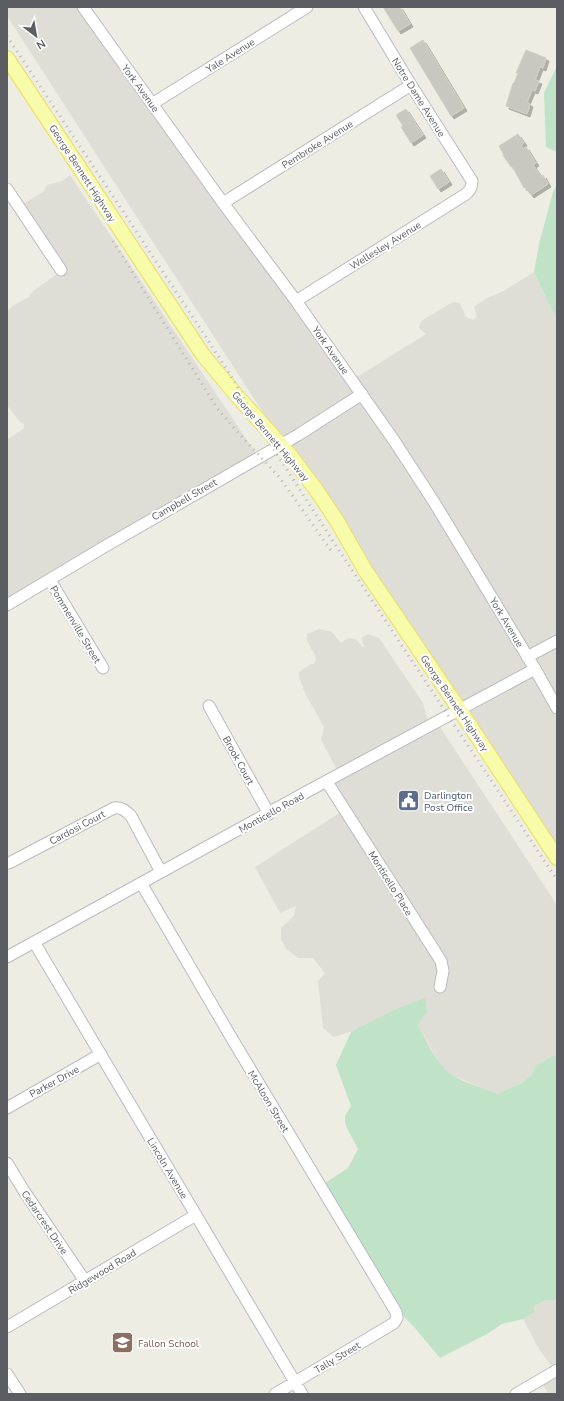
<svg xmlns="http://www.w3.org/2000/svg" width="564" height="1401" font-family="'Nunito Sans',sans-serif">
<style>
.industrial{fill:#deded7}
.green{fill:#c0e3c7}
.building{fill:#c8c7c0;stroke:#d1cfc1;filter:url(#shadow)}
.lines{fill:none;stroke-linecap:round;stroke-linejoin:round}
.minor-casing{stroke:#babbc1;stroke-width:13}
.major-casing{stroke:#eadf5f;stroke-width:16}
.minor{stroke:#fff;stroke-width:11}
.major{stroke:#f8fbaa;stroke-width:14}
.rail{stroke:#b5b6b6;stroke-width:3;stroke-dasharray:1 5;stroke-linecap:butt}
.labels{text-anchor:middle;stroke-width:4;stroke-linejoin:round;paint-order:stroke}
.street-label{font-size:10px;fill:#5b5d63;stroke:#fff}
.service-label{font-size:10px;fill:#4e5e75;stroke:#fff;text-anchor:start}
.education-label{font-size:10px;fill:#785e54;stroke:#fff;text-anchor:start}
</style>
<defs>
<filter id="shadow"><feDropShadow dx="3" dy="3" stdDeviation="0" flood-color="#0004"/></filter>
</defs>
<rect width="100%" height="100%" fill="#edede3"/>
<path class="industrial" d="M7 7H79L350 380 360 375 426 334 419 328 421 321 453 302 460 303 466 317 473 320 477 317 474 307 487 298 502 292 534 272 557 321V858L313 490 7 16Z
M70 175 257 455 99 543 7 600V440L24 428V424L19 421 7 405V311L14 305 29 297 32 292 61 271 20 206 44 191 47 185 62 181Z
M319 629 332 632 341 643 348 638 356 639 362 647H364L362 638 368 634 379 638 423 703 428 721H436L557 905V1054L536 1065 532 1074 522 1083 497 1094 452 1075 440 1064 418 1025 427 1012 426 997 391 1011 356 1030 334 1037 323 1028 318 981 325 973 313 958H298L286 949 281 939V928L294 916 296 906 280 913 255 867 341 812 324 781 338 772 321 740 324 727 306 695 299 678V672L311 664H314L316 658 307 640V634Z
M557 1299V1394H549L538 1378 553 1368 539 1349 523 1319 535 1312 533 1307 545 1300 553 1301Z"/>
<path class="green" d="M557 66V152L546 147 544 93Z
M557 184V321L534 272 539 244 553 192Z
M426 997 427 1012 418 1025C427 1042 436 1063 451 1074 464 1083 483 1087 497 1094L522 1083 532 1074 536 1065 557 1054V1299L553 1301 545 1300 533 1307 535 1312 523 1319 502 1324 487 1334 440 1358 415 1328 388 1300 319 1187 348 1168 358 1149 347 1128 345 1122V1116L351 1106 336 1065 351 1032 391 1011Z"/>
<path class="building" d="M383 7H400L410 24 398 31Z
M423 40 464 108 451 116 410 48Z
M526 50 546 58 543 68 540 67 535 80 539 81 535 91 532 90 527 102 530 104 527 114 506 106 513 83H514L518 73H516Z
M406 109 423 135 411 143 401 127 403 126 396 115Z
M518 134 524 143 521 145 523 149 526 147 536 163 533 165 541 177 543 175 548 184 531 195 525 187 524 188 512 166 511 167 503 155H504L499 146Z
M441 169 449 182 438 189 430 176Z"/>
<g class="lines">
<defs>
<path id="minor" d="M83 7 223 203 296 301 393 439 434 502 535 669 557 708
M152 104 307 7
M7 189 61 270
M223 203 411 85
M296 301 466 194C470 190 472 188 472 181L411 85 364 7
M50 580 103 668
M7 605 104 547 298 435 362 394
M527 657 557 641
M209 706 269 814
M327 782 441 961 443 971 440 987
M9 863 114 808C122 807 126 811 131 816L161 872
M141 883 231 1037 396 1312 397 1318 394 1323 275 1394
M34 942 302 1394
M7 957 310 790 535 669
M7 1108 101 1054
M7 1163 24 1191 85 1281
M7 1327 196 1215
M7 1374 20 1394
M516 1394 557 1370"/>
<path id="major" d="M7 58 203 355 238 397 290 455 317 491 337 521 365 570 459 709 557 858"/>
</defs>
<use href="#minor" class="minor-casing"/>
<use href="#major" class="major-casing"/>
<use href="#minor" class="minor"/>
<use href="#major" class="major"/>
<path class="rail" d="M7 36 202 331 231 376 273 448 340 552 557 880
M113 241 217 408 232 426 280 478 332 552"/>
</g>
<defs>
<symbol id="civic-square" viewBox="-11 -11 22 22"><rect x="-9" y="-9" width="18" height="18" rx="4" fill="#5c6f8a" stroke="#fff"/><path d="M-.6-6.5H3V-4.5H.6V-3L4-1V1h2V6H-6V1h2V-1L-.6-3ZM-1.2 2.5V6h2.4V2.5Z" fill="#fff"/></symbol>
<symbol id="school-square" viewBox="-11 -11 22 22"><rect x="-9" y="-9" width="18" height="18" rx="4" fill="#8d6e63" stroke="#fff"/><path d="M0-5L7-2L0 1L-7-2ZM-4 1L0 2.5L4 1V4Q0 6-4 4Z" fill="#fff"/></symbol>
</defs>
<g fill-rule="evenodd">
<use href="#civic-square" x="396" y="788" width="25" height="25"/>
<use href="#school-square" x="110" y="1330" width="25" height="25"/>
</g>
<g class="labels">
<g class="street-label">
<text transform="translate(230 55) rotate(-32)" y="4">Yale Avenue</text>
<text transform="translate(141 88) rotate(54)" y="4">York Avenue</text>
<text transform="translate(419 97) rotate(58)" y="4">Notre Dame Avenue</text>
<text transform="translate(317 144) rotate(-32)" y="4">Pembroke Avenue</text>
<text transform="translate(83 173) rotate(57)" y="4">George Bennett Highway</text>
<text transform="translate(385 245) rotate(-32)" y="4">Wellesley Avenue</text>
<text transform="translate(331 350) rotate(55)" y="4">York Avenue</text>
<text transform="translate(271 436) rotate(50)" y="4">George Bennett Highway</text>
<text transform="translate(184 499) rotate(-30)" y="4">Campbell Street</text>
<text transform="translate(507 622) rotate(59)" y="4">York Avenue</text>
<text transform="translate(76 624) rotate(59)" y="4">Pommenville Street</text>
<text transform="translate(455 703) rotate(56)" y="4">George Bennett Highway</text>
<text transform="translate(239 760) rotate(61)" y="4">Brook Court</text>
<text transform="translate(271 812) rotate(-29)" y="4">Monticello Road</text>
<text transform="translate(77 827) rotate(-28)" y="4">Cardosi Court</text>
<text transform="translate(391 883) rotate(58)" y="4">Monticello Place</text>
<text transform="translate(54 1081) rotate(-29)" y="4">Parker Drive</text>
<text transform="translate(269 1101) rotate(59)" y="4">McAloon Street</text>
<text transform="translate(168 1168) rotate(59)" y="4">Lincoln Avenue</text>
<text transform="translate(45 1222) rotate(56)" y="4">Cedarcrest Drive</text>
<text transform="translate(102 1271) rotate(-31)" y="4">Ridgewood Road</text>
<text transform="translate(337 1357) rotate(-31)" y="4">Tally Street</text>
</g>
<g class="service-label">
<text x="424" y="799">Darlington<tspan x="424" dy="12">Post Office</tspan></text>
</g>
<g class="education-label">
<text x="138" y="1347">Fallon School</text>
</g>
</g>
<rect width="564" height="1401" fill="none" stroke="#5b5d63" stroke-width="16"/>
<g transform="translate(36 36) rotate(149)" stroke="#ffffff" stroke-width="3" paint-order="stroke">
<path d="M0-3L7 15L0 10L-7 15Z" fill="#5b5d63"/>
<text y="-6" font-size="11" font-weight="bold" text-anchor="middle" fill="#5b5d63">N</text>
</g>
</svg>
